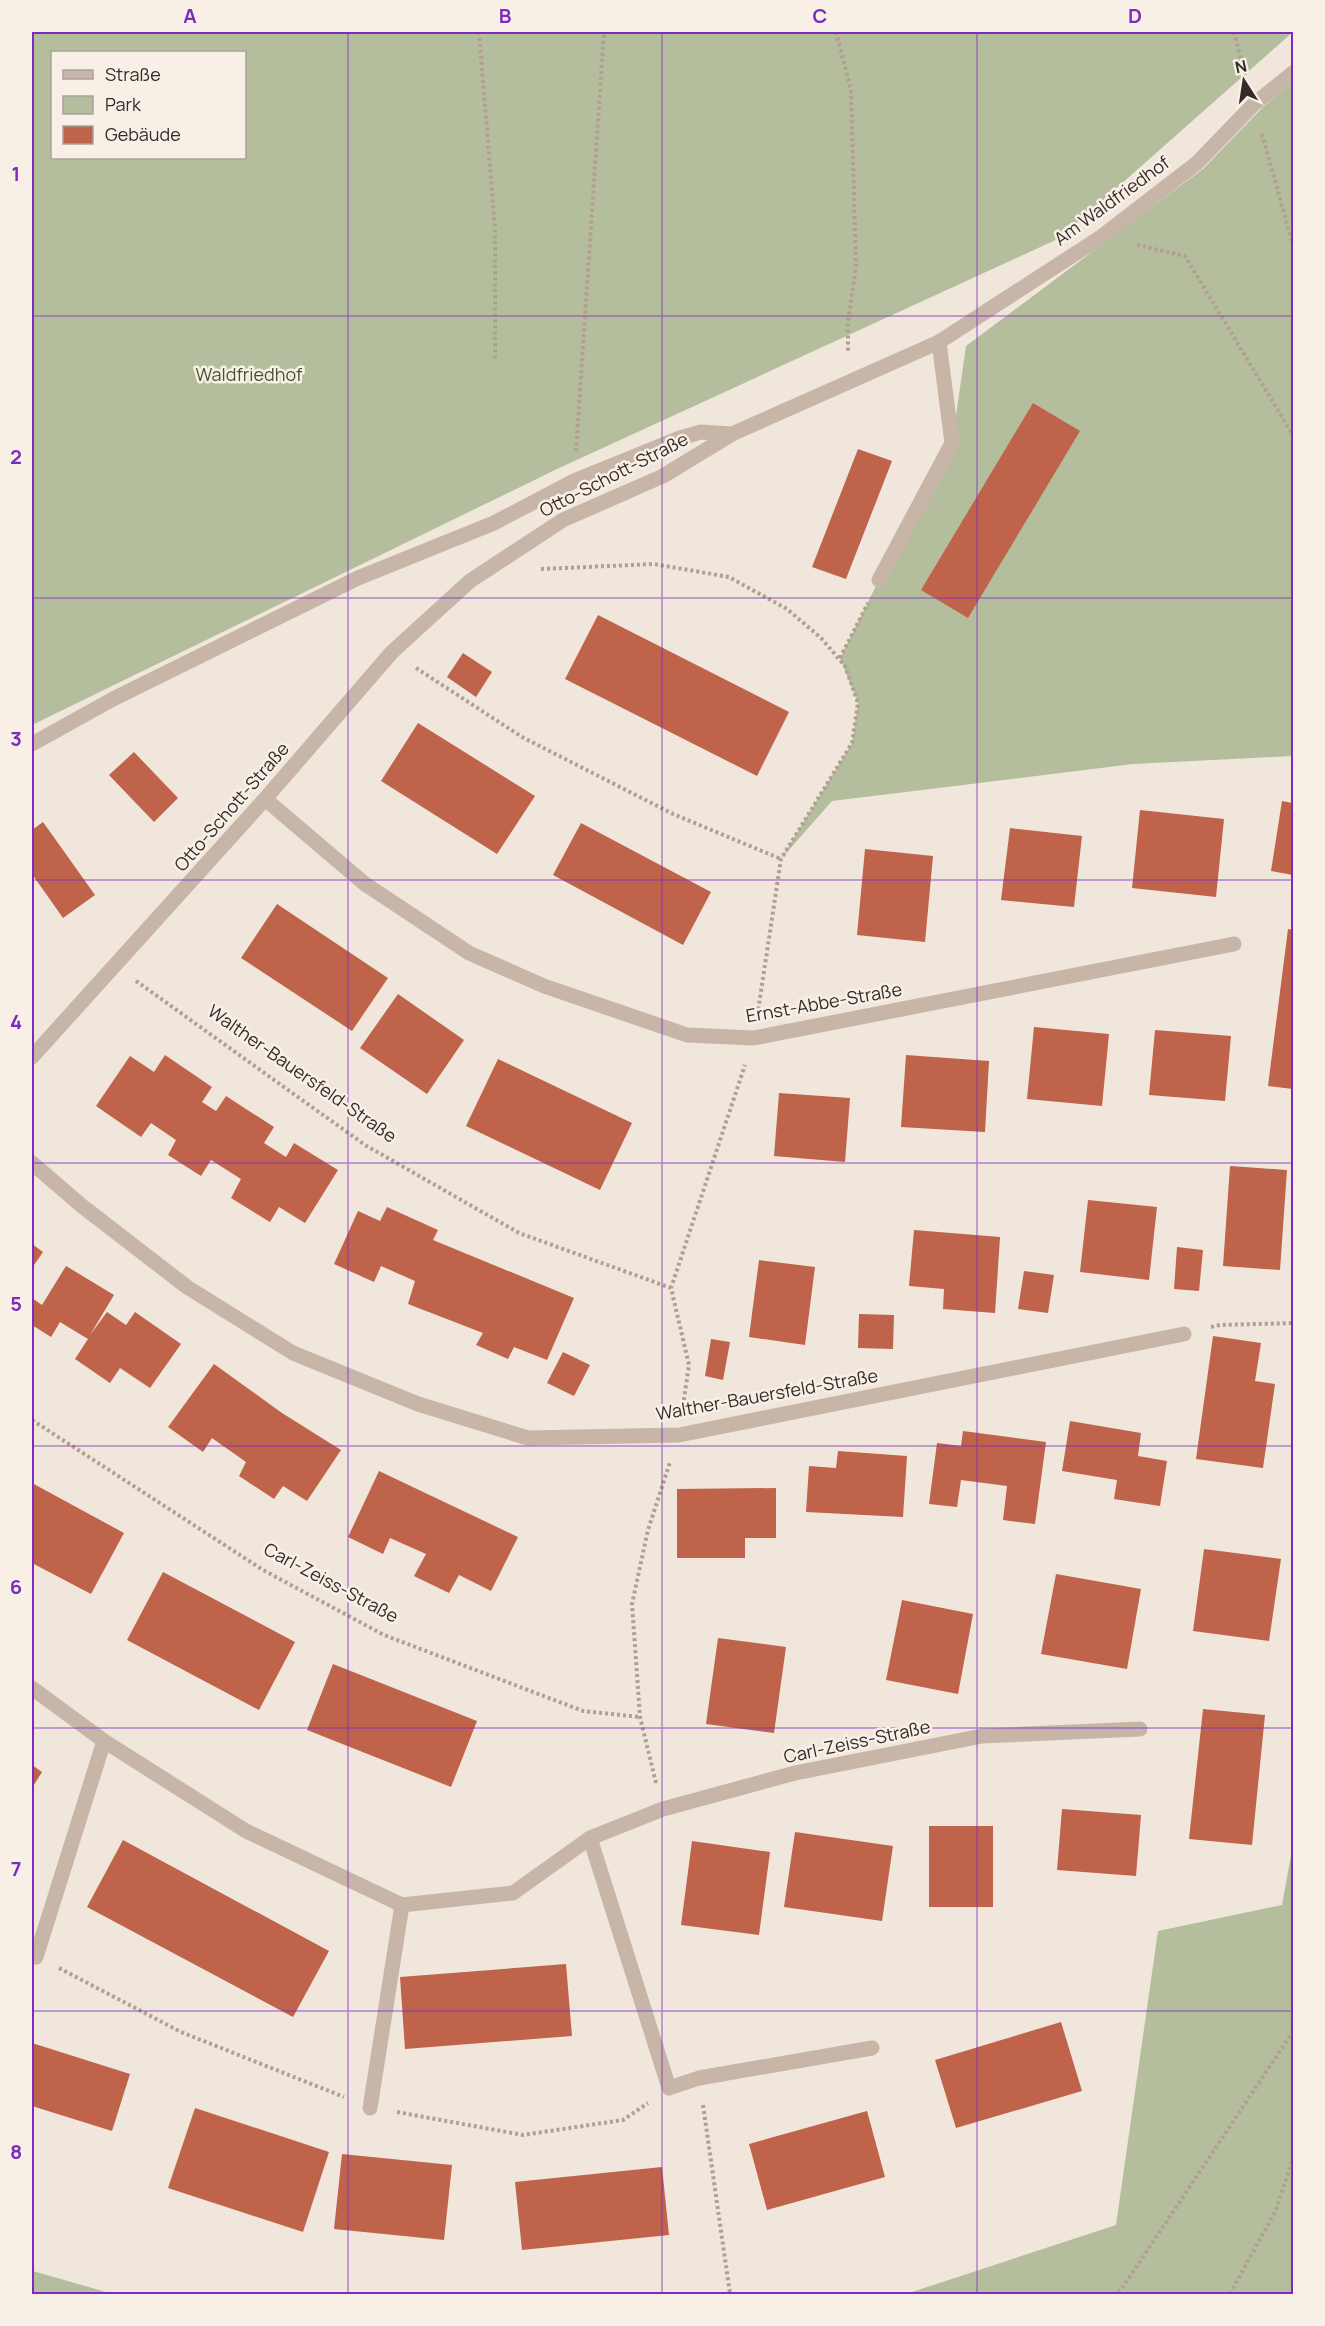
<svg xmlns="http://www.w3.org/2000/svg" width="1325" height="2326" font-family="Manrope,sans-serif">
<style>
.green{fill:#b4be9c;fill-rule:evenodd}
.building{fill:#bf634b}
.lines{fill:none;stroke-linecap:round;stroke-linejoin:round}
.path{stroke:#b39f92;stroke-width:4;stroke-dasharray:3 3;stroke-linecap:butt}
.lane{stroke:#c7b5a8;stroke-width:15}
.street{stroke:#c7b5a8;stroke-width:15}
.grid{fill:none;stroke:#7b2cbf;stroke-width:1.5;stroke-opacity:0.55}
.labels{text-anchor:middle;stroke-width:5;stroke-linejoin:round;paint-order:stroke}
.street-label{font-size:18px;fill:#352b28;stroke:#f8f0e7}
.park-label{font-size:18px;fill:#45512d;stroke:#f8f0e7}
.neatline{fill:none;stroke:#7b2cbf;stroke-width:2}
.grid-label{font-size:20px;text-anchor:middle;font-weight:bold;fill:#7b2cbf}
</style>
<rect width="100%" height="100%" fill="#f0e6db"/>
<path class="green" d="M32 32H1293L1060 238 557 469 32 725ZM52 52H244V158H52Z
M1293 82V756L1133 764 832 801 781 859 852 743 858 703 840 658 879 580 952 444 966 346 1203 169 1262 108Z
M1293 1844V2294H906L1116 2225 1158 1931 1282 1905Z
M32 2270 33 2271 113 2294H32Z"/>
<path class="building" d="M1033 403 1080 431 968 618 921 590Z
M858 449 892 461 846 579 812 567Z
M598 615 789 712 757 776 565 679Z
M463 653 492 672 476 697 447 677Z
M418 723 535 796 497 854 381 781Z
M134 752 178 798 154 822 109 775Z
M1282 801 1293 803V875L1271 871Z
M1140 810 1224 819 1216 897 1132 888Z
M43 822 95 895 63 918 32 874V830Z
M581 823 711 892 683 945 553 875Z
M1010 828 1082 836 1074 907 1001 900Z
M865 849 933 856 925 942 857 935Z
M277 904 388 978 352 1031 241 958Z
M1288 929 1293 930V1089L1268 1086Z
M398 994 464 1040 427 1094 360 1048Z
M1034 1027 1109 1034 1102 1106 1027 1099Z
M1155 1030 1231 1036 1225 1101 1149 1095Z
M165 1055 212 1087 202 1102 216 1111 226 1096 274 1127 264 1143 286 1157 294 1143 338 1170 305 1223 279 1207 270 1222 231 1198 241 1179 211 1160 201 1176 168 1155 176 1140 151 1123 141 1137 96 1106 130 1056 154 1072Z
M906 1055 989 1061 985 1132 901 1127Z
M498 1059 632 1123 600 1190 466 1126Z
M779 1093 850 1098 845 1162 774 1156Z
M1230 1166 1287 1170 1280 1270 1223 1266Z
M1088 1200 1157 1207 1149 1280 1080 1272Z
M387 1207 438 1230 433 1240 574 1298 547 1360 514 1347 508 1359 476 1345 483 1333 408 1304 415 1281 381 1266 374 1282 334 1264 358 1211 380 1221Z
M914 1230 1000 1237 995 1313 943 1309 944 1289 909 1286Z
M32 1244 43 1252 32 1268Z
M1177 1247 1203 1250 1199 1291 1174 1289Z
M759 1260 815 1267 805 1345 749 1337Z
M66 1266 114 1295 90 1335 107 1312 126 1325 135 1312 181 1344 150 1388 120 1368 110 1383 75 1359 88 1339 60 1322 51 1337 32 1325V1298L42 1305Z
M1024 1271 1054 1275 1048 1313 1018 1309Z
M859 1314 894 1315 893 1349 858 1348Z
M1213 1336 1261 1343 1255 1381 1275 1384 1263 1468 1196 1459Z
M711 1339 730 1342 723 1380 705 1376Z
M563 1352 590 1365 574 1396 547 1383Z
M214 1364 282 1413 341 1450 307 1501 283 1486 274 1499 239 1476 246 1462 212 1438 203 1452 168 1427Z
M1070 1421 1141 1433 1138 1456 1167 1461 1160 1506 1114 1499 1117 1480 1062 1471Z
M963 1431 1046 1442 1035 1524 1003 1520 1007 1486 961 1480 957 1507 929 1504 937 1443 961 1446Z
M838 1451 907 1456 903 1517 806 1512 809 1466 836 1468Z
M379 1471 518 1537 491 1591 459 1575 449 1593 414 1576 426 1554 390 1538 383 1554 348 1537Z
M32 1483 124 1533 91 1594 32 1563Z
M776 1488V1538H745V1558H677V1489Z
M1204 1549 1281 1559 1269 1641 1193 1631Z
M163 1572 295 1642 259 1710 127 1640Z
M1056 1574 1141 1589 1127 1669 1041 1654Z
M902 1600 973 1614 958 1694 886 1680Z
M718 1638 786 1647 774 1733 706 1724Z
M333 1664 477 1721 451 1787 307 1730Z
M1203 1709 1265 1715 1252 1845 1189 1839Z
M32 1765 42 1772 32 1788Z
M1062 1809 1141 1815 1136 1876 1057 1870Z
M929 1826H993V1907H929Z
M795 1832 893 1846 882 1921 784 1907Z
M123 1840 329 1951 293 2017 87 1907Z
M692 1841 770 1852 759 1935 681 1925Z
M566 1964 572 2036 405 2049 400 1977Z
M1061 2022 1082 2091 956 2128 935 2060Z
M32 2043 130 2074 112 2131 32 2106Z
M195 2108 329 2152 303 2232 168 2188Z
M867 2111 885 2177 767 2210 749 2144Z
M342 2154 452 2165 444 2240 334 2229Z
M662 2167 669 2235 522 2250 515 2182Z"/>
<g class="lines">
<path class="path" d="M479 32 495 228V359
M836 32 851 90 856 266 848 323V353
M1234 32 1245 75
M1262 134 1294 249
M1137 245 1185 256 1294 437
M576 451 604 32
M541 569 654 564 729 577 787 609 821 638 845 666 858 703 852 743 781 859 758 1011
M840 658 868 603
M416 668 522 737 673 814 781 859
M136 981 365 1145 519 1233 671 1288
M1211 1327 1220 1325 1294 1323
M683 1406 689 1365 671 1288 745 1065
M32 1420 263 1570 384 1635 583 1711 640 1717
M656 1783 640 1717 632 1604 648 1530 670 1462
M59 1968 181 2032 344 2097
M703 2105 730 2294
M397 2112 523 2135 623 2120 648 2103
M1112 2294 1121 2290 1294 2030
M1230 2294 1276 2210 1294 2155"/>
<path class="lane" d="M939 342 1101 237 1197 163 1253 105 1294 72
M32 744 113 699 358 578 494 523 574 481 680 438 701 432 732 434"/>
<path class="street" d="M265 799 365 884 469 953 544 986 687 1035 754 1038 1234 944
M32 1057 265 799 392 652 470 581 563 520 663 476 732 434 939 342 952 443 879 580
M32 1163 82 1206 187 1287 293 1353 418 1404 528 1438 679 1435 1184 1334
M32 1688 104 1741 246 1831 402 1905 513 1893 590 1838 663 1809 795 1773 982 1736 1140 1729
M590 1838 669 2088 699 2078 872 2048
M36 1957 104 1741
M370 2108 402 1905"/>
</g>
<path class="grid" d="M348 32V2294M662 32V2294M977 32V2294M32 316H1294M32 598H1294M32 880H1294M32 1163H1294M32 1446H1294M32 1728H1294M32 2011H1294"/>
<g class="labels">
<g class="street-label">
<text transform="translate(1112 201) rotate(-36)" y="6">Am Waldfriedhof</text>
<text transform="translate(614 475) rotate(-27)" y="6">Otto-Schott-Straße</text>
<text transform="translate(232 807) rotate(-49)" y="6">Otto-Schott-Straße</text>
<text transform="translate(824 1003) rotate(-10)" y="6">Ernst-Abbe-Straße</text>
<text transform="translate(302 1074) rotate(35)" y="6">Walther-Bauersfeld-Straße</text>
<text transform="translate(767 1395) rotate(-10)" y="6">Walther-Bauersfeld-Straße</text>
<text transform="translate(331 1583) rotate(28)" y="6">Carl-Zeiss-Straße</text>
<text transform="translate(857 1742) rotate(-12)" y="6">Carl-Zeiss-Straße</text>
</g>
<g class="park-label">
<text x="249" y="381">Waldfriedhof</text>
</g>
</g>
<rect width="1325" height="2326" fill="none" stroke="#f8f0e7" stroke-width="66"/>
<rect x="51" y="51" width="195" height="108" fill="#f8f0e7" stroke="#aaa19b" stroke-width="1.5"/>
<rect x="63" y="70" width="30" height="9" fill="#c7b5a8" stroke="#aaa19b" stroke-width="1.5"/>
<text x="105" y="81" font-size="18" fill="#352b28">Straße</text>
<rect x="63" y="96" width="30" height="18" fill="#b4be9c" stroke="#aaa19b" stroke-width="1.5"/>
<text x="105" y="111" font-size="18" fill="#352b28">Park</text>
<rect x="63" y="126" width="30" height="18" fill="#bf634b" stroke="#aaa19b" stroke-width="1.5"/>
<text x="105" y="141" font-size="18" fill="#352b28">Gebäude</text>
<g transform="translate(1244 81) rotate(348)" stroke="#f8f0e7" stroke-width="4.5" paint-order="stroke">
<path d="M0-4.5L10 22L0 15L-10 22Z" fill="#352b28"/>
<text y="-9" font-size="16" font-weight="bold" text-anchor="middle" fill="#352b28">N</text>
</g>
<rect x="33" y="33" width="1259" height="2260" class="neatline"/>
<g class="grid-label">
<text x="190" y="23">A</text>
<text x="505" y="23">B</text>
<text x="820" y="23">C</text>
<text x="1135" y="23">D</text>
<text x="16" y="181">1</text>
<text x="16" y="464">2</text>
<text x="16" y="746">3</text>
<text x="16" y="1029">4</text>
<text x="16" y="1311">5</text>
<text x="16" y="1594">6</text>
<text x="16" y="1876">7</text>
<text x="16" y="2159">8</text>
</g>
</svg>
